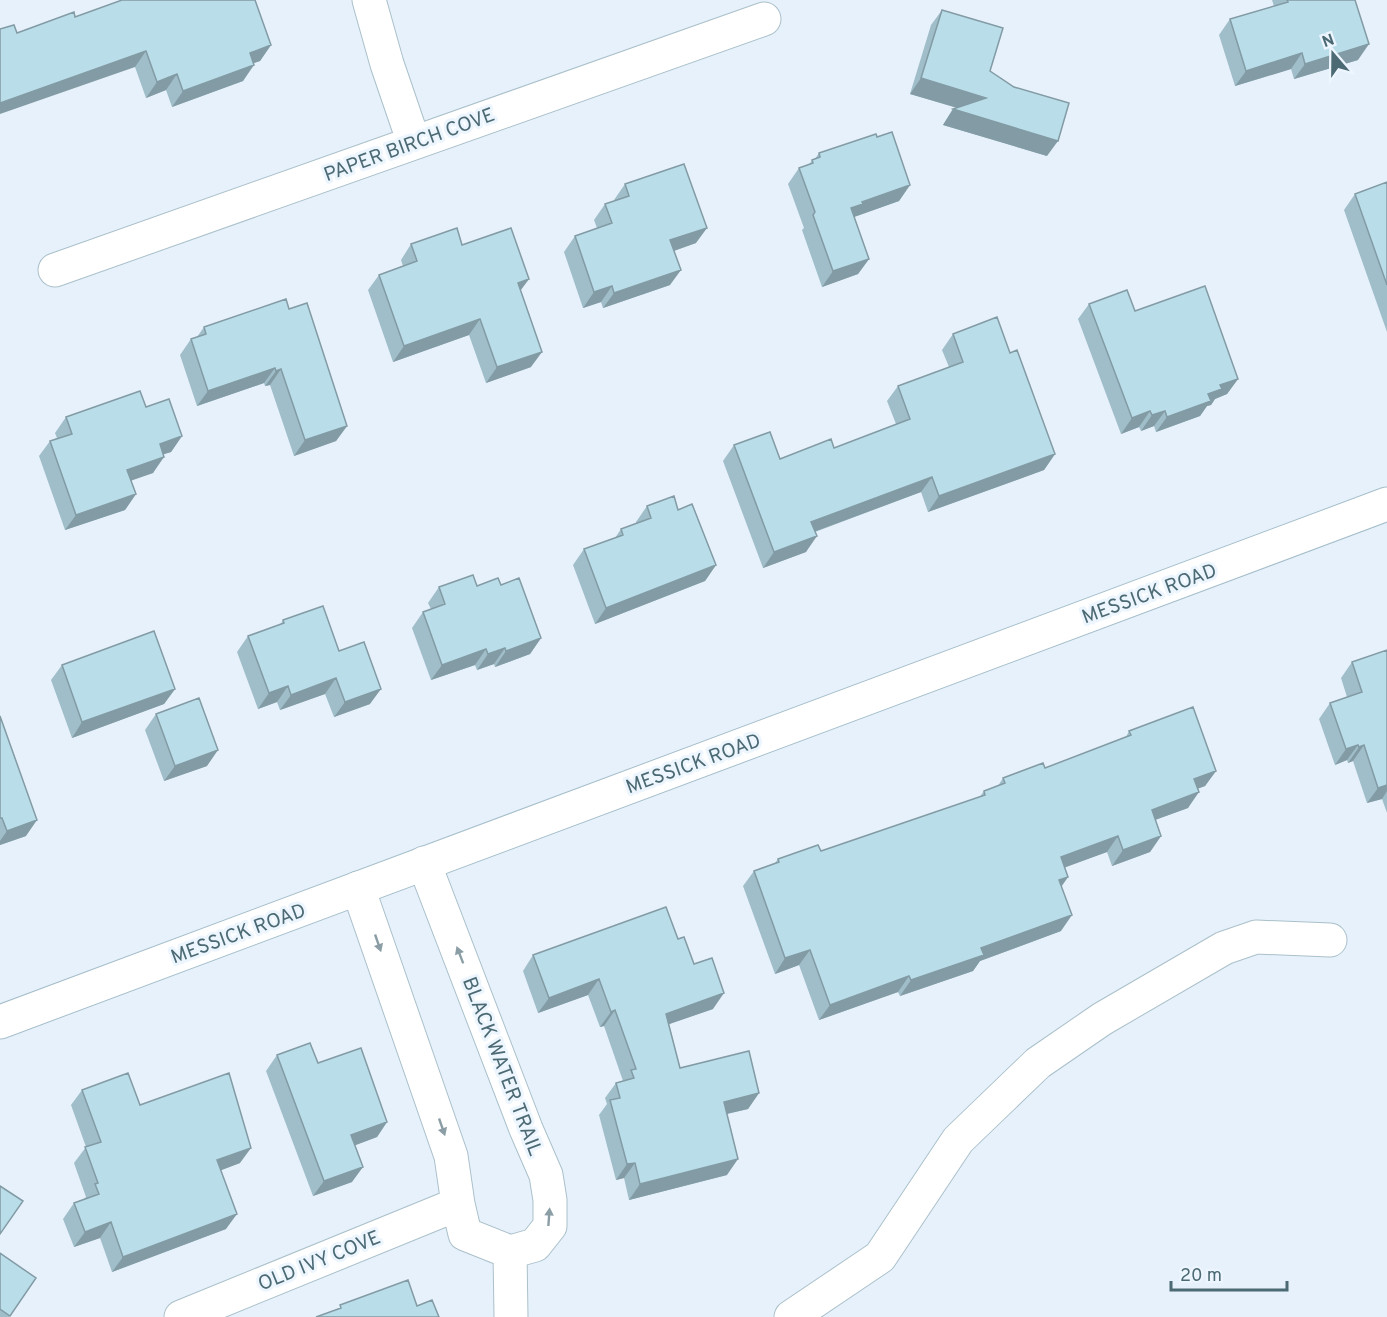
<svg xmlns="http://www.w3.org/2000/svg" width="1387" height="1317" font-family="Overpass,sans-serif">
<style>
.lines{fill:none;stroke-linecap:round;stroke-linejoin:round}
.street-casing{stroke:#aac0ca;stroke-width:35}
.secondary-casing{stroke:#a6bfcb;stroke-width:35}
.street{stroke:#fff;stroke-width:33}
.secondary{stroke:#fff;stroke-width:33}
.wall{fill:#a0bec9}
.shaded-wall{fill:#829ba4}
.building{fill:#baddea;stroke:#829ba4;stroke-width:1.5}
.oneway{fill:#8b9ea5}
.labels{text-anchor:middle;stroke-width:6;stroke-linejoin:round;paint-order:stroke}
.street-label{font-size:20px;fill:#4c6a74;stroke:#edf6fe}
</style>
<rect width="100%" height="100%" fill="#e7f1fb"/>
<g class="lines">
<defs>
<path id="street" d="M369 0 387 64 414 143
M55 270 764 19
M358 888 451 1156 458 1204 465 1234 510 1252 535 1245 550 1226V1200L546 1175 526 1129 424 863
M510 1252 511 1317
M181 1317 458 1204
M791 1317 880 1257 958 1140 1038 1063 1102 1019 1224 948 1256 937 1330 940"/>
<path id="secondary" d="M0 1022 1387 504"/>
</defs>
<use href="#street" class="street-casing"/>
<use href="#secondary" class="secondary-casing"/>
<use href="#street" class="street"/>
<use href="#secondary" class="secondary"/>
</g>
<path class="wall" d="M1272 0H1355L1358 60 1294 79 1291 69 1235 86 1219 35 1230 19 1274 6Z
M942 10 990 71 1047 156 943 125 953 109 957 108 910 94 931 25Z
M75 17 271 45 260 61 254 63 243 81 172 107 166 90 146 98 135 67 17 33Z
M877 137 910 185 899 201 854 217 869 259 858 274 822 287 802 230 804 228 788 184 799 168 809 165 812 160 815 159 819 153Z
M1387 182V332L1344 210 1355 194Z
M625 184 696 243 674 251 670 285 603 308 601 302 583 308 564 252 575 236 597 228 594 220 605 204 614 201V200Z
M411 244 462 245 529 279 520 290 531 367 486 383 469 335 393 362 368 290 379 275 403 266 401 260Z
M1089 304 1135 311 1238 379 1227 394 1215 399 1211 405 1207 406 1200 416 1156 432 1154 426 1141 431 1139 427 1121 434 1078 319Z
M289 309 347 426 336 441 294 456 270 385 265 386 264 383 197 406 180 355 191 339 197 337 204 327Z
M953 334 1010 353 1055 454 1044 470 928 512 921 492 815 532 806 552 763 568 723 461 734 445 780 459 834 448 896 424 887 401 898 386 949 367 942 350Z
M146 407 182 436 171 452 163 454 153 473 131 480 136 494 125 510 65 530 39 456 50 441 57 438 55 433 66 417Z
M647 506 678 510 716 565 705 581 595 624 573 565 584 549 615 538 621 529 636 524V522Z
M501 585 541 638 530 654 495 667 494 664 477 670 475 665 431 680 412 628 423 612 431 609 428 603 439 587Z
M283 620 339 651 370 704 334 717 325 694 280 710 277 702 258 709 237 652 248 636 280 625Z
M1387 650V813L1382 799 1367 803 1353 761 1348 763 1347 760 1335 765 1319 719 1330 703 1347 697 1341 678 1352 662Z
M62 665 175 689 164 704 72 738 51 680Z
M156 714 207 766 164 781 145 730Z
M0 716 26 836 0 845Z
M1129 731 1216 771 1205 786 1197 789 1188 808 1155 820 1161 836 1150 852 1112 866 1107 852 1064 867 1068 877 1062 886 1061 931 980 961 973 971 900 996 898 992 819 1020 799 965 775 974 743 886 754 871 775 863 778 859 821 851 979 798 984 791 998 786 1003 778 1045 768 1126 737Z
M678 939 694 964 713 1009 669 1024 680 1068 759 1093 748 1109 727 1114V1175L629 1200 624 1178 616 1180 599 1115 607 1104 605 1098 616 1083 623 1081 604 1026 600 1027 588 995 538 1013 523 971 533 955Z
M277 1055 318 1063 387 1122 377 1137 355 1145 352 1182 313 1196 266 1071Z
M82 1090 140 1105 240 1163 221 1170 226 1229 112 1272 100 1238 74 1247 63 1219 74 1203 84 1199 86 1197 74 1163 86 1147 71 1105Z
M0 1253 36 1278 9 1317H0Z"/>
<path class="shaded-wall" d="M1369 44 1358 60 1294 79 1305 64Z
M271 45 260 61 239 68 250 53Z
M146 51 135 67 0 114V103Z
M1302 53 1291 69 1235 86 1246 71Z
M254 65 243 81 172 107 183 91Z
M177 74 166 90 146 98 157 82Z
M921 78 986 98 975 113 910 94Z
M953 109 1058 141 1047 156 943 125Z
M910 185 899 201 854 217 851 208 862 202Z
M707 228 696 243 659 256 670 240Z
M869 259 858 274 822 287 833 271Z
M681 270 670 285 603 308 614 293Z
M529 279 518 294V283Z
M612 286 601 302 583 308 594 292Z
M480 319 469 335 393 362 404 346Z
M542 352 531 367 486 383 497 367Z
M275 368 264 383 197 406 208 391Z
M281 369 270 385 265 386 276 371Z
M1238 379 1227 394 1215 399 1211 405 1207 406 1200 416 1156 432 1167 417 1208 394 1220 385Z
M1150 411 1139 427 1121 434 1132 418Z
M1165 411 1154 426 1141 431 1152 415Z
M347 426 336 441 294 456 305 440Z
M182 436 171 452 149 459 160 444Z
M1055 454 1044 470 928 512 939 496Z
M164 457 153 473 116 486 127 470Z
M932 477 921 492 800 537 811 522Z
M136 494 125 510 65 530 76 515Z
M817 536 806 552 763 568 774 552Z
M716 565 705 581 595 624 606 608Z
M541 638 530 654 495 667 506 651Z
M505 648 494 664 477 670 488 654Z
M486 649 475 665 431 680 442 665Z
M336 678 325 694 280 710 291 695Z
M288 686 277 702 258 709 269 693Z
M175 689 164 704 72 738 82 722Z
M381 689 370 704 334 717 345 702Z
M1358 745 1347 760 1335 765 1346 749Z
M1364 745 1353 761 1348 763 1359 747Z
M218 750 207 766 164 781 175 766Z
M1216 771 1205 786 1183 794 1194 779Z
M1387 785V791L1382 799 1367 803 1378 788Z
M1199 792 1188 808 1141 825 1152 810Z
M37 820 26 836 0 845V841L7 831Z
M1118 836 1107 852 1050 873 1061 857Z
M1161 836 1150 852 1112 866 1123 850Z
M1068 877 1057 892 1059 880Z
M1072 915 1061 931 980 961 973 971 900 996 911 980 981 948Z
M810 950 799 965 775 974 785 958Z
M909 976 898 992 819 1020 830 1005Z
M599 979 588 995 538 1013 549 998Z
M724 993 713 1009 655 1029 666 1014Z
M615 1010 604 1026 600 1027 611 1012Z
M759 1093 748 1109 713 1117 724 1102Z
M387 1122 377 1137 340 1151 351 1135Z
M251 1148 240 1163 206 1176 217 1160Z
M738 1159 727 1175 629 1200 640 1184Z
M635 1163 624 1178 616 1180 627 1164Z
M363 1167 352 1182 313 1196 324 1181Z
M237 1214 226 1229 112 1272 123 1257Z
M111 1222 100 1238 74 1247 85 1232Z"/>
<path class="building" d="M122 0H255L271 45 250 53 254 65 183 91 177 74 157 82 146 51 0 103V29L14 25 17 33 74 12 75 17Z
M1287 0H1355L1369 44 1305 64 1302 53 1246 71 1230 19 1288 2Z
M942 10 1003 28 990 71 1014 87 1069 103 1058 141 953 109 986 98 921 78Z
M892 132 910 185 862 202 863 204 851 208 869 259 833 271 813 215 815 212 799 168 813 163 812 160 820 157 819 153 876 134 877 137Z
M684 164 707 228 670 240 681 270 614 293 612 286 594 292 575 236 612 223 605 204 629 196 625 184Z
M1387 182V285L1355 194Z
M457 228 462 245 511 228 529 279 518 283 542 352 497 367 480 319 404 346 379 275 417 261 411 244Z
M1205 286 1238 379 1220 385 1222 389 1208 394 1211 401 1167 417 1165 411 1152 415 1150 411 1132 418 1089 304 1127 290 1135 311Z
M286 299 289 309 307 303 347 426 305 440 281 369 276 371 275 368 208 391 191 339 206 334 204 327Z
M997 317 1010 353 1017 350 1055 454 939 496 932 477 811 522 817 536 774 552 734 445 770 432 780 459 831 439 834 448 910 419 898 386 963 362 953 334Z
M140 391 146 407 169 399 182 436 160 444 164 457 127 470 136 494 76 515 50 441 72 434 66 417Z
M674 496 678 510 692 504 716 565 606 608 584 549 623 535 621 529 651 518 647 506Z
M473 575 477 586 498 578 501 585 519 578 541 638 506 651 505 648 488 654 486 649 442 665 423 612 445 604 439 587Z
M323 606 339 651 364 642 381 689 345 702 336 678 291 695 288 686 269 693 248 636 284 623 283 620Z
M154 631 175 689 82 722 62 665Z
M1387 650V785L1378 788 1364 745 1359 747 1358 745 1346 749 1330 703 1362 692 1352 662Z
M199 698 218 750 175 766 156 714Z
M1193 707 1216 771 1194 779 1199 792 1152 810 1161 836 1123 850 1118 836 1061 857 1068 877 1059 880 1072 915 981 948 984 955 911 980 909 976 830 1005 810 950 785 958 754 871 779 862 778 859 818 845 821 851 985 795 984 791 1005 783 1003 778 1043 763 1045 768 1131 735 1129 731Z
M0 716 37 820 7 831 2 818H0Z
M666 907 678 939 684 937 694 964 712 958 724 993 666 1014 680 1068 749 1051 759 1093 724 1102 738 1159 640 1184 635 1163 627 1164 610 1100 620 1098 616 1083 634 1078 631 1070 636 1069 615 1010 611 1012 599 979 549 998 533 955Z
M310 1043 318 1063 361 1048 387 1122 351 1135 363 1167 324 1181 277 1055Z
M128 1073 140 1105 229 1073 251 1148 217 1160 237 1214 123 1257 111 1222 85 1232 74 1203 99 1194 95 1184 98 1183 85 1147 101 1142 82 1090Z
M0 1186 23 1201 0 1234Z
M0 1253 36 1278 10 1316 0 1309Z
M408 1280 417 1306 432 1300 439 1317H316L341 1308 340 1305Z"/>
<defs><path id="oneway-solid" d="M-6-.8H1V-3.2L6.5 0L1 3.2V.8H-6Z" transform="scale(1.5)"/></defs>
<g class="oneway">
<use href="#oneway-solid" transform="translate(378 943) rotate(71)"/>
<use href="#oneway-solid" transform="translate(460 955) rotate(-111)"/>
<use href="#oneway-solid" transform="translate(442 1127) rotate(71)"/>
<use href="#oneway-solid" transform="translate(549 1217) rotate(-86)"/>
</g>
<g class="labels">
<g class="street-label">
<text transform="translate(409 144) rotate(-20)" y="7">PAPER BIRCH COVE</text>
<text transform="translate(1149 593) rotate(-20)" y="7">MESSICK ROAD</text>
<text transform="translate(693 763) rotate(-20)" y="7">MESSICK ROAD</text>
<text transform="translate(238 933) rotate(-20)" y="7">MESSICK ROAD</text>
<text transform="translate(503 1066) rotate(69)" y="7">BLACK WATER TRAIL</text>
<text transform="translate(319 1260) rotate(-22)" y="7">OLD IVY COVE</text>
</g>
</g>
<g transform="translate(1333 54) rotate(340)" stroke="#edf6fe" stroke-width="4.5" paint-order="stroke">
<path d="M0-4.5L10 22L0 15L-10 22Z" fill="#4c6a74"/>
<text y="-9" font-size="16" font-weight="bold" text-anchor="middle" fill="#4c6a74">N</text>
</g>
<path d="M1171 1281v9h116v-9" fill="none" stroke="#4c6a74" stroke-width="3"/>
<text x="1180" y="1281" font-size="18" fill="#4c6a74" stroke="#edf6fe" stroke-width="4.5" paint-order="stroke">20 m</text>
</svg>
